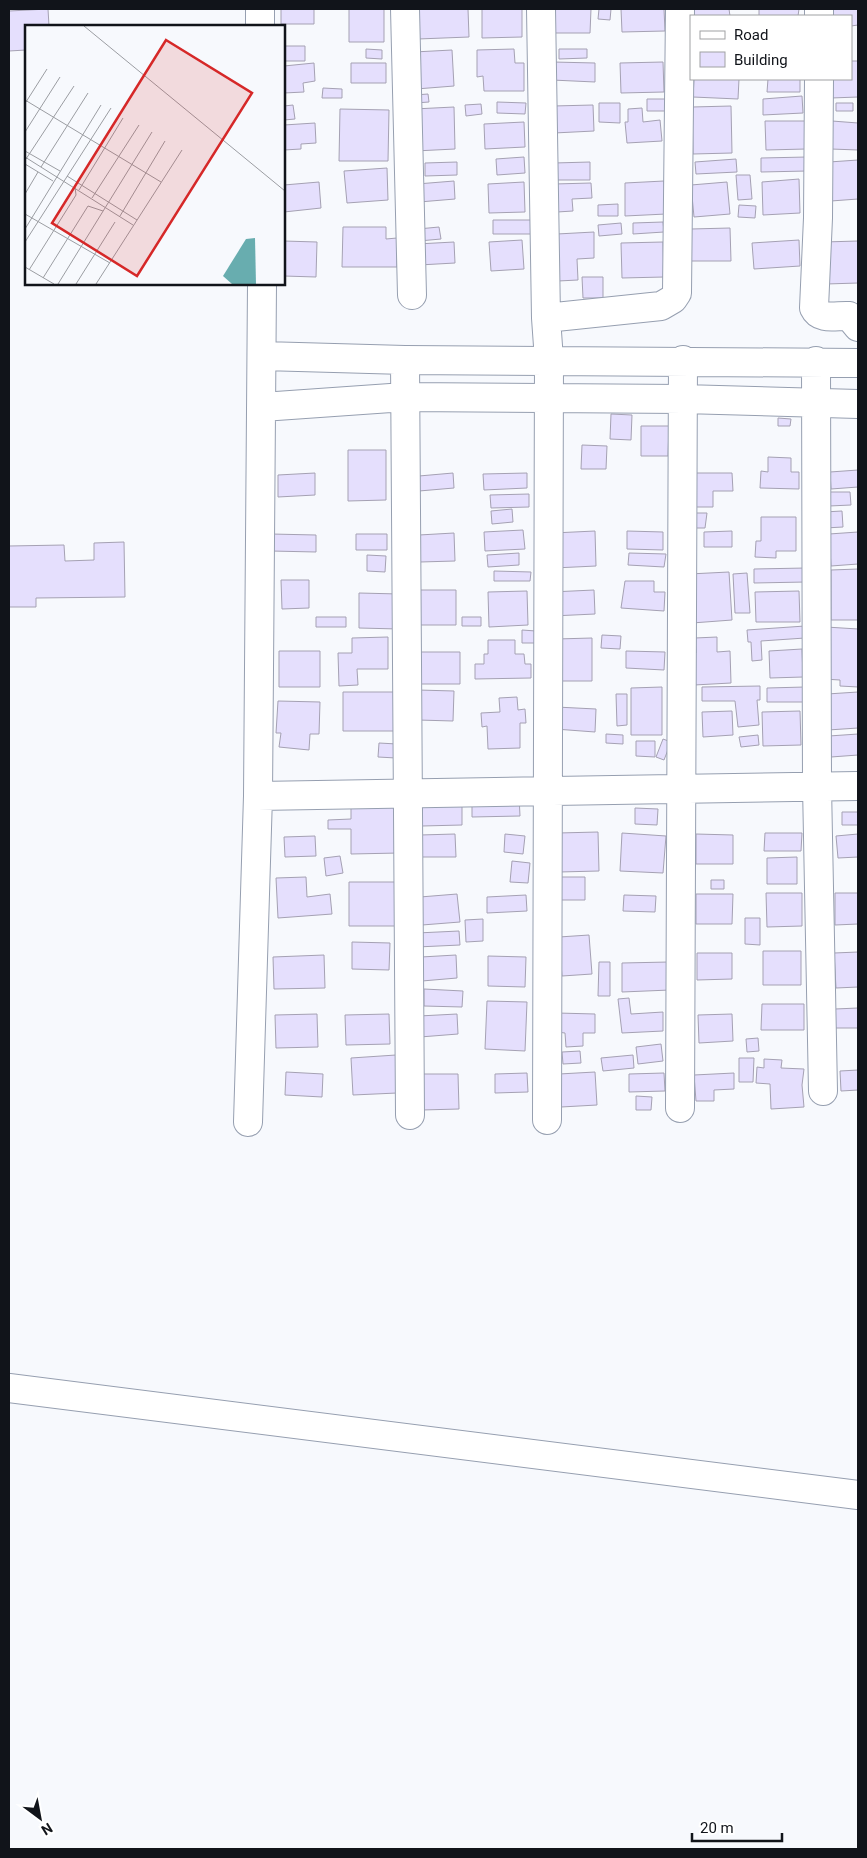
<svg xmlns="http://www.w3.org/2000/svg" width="867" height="1858" font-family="Roboto,sans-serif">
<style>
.building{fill:#e5dffd;stroke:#a5a1b3}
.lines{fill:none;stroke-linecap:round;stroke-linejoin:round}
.street-casing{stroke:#969fb0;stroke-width:30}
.street{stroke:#fff;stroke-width:28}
.inset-road{fill:none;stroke:#9b9da2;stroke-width:1}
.view{fill:#d62828;fill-opacity:0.15;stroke:#d62828;stroke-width:2.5}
.inset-edge{fill:none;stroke:#11141a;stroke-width:2.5}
</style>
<rect width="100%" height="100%" fill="#f7f9fd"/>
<path class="building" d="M48 9 49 26H26V50L9 51V11Z
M281 9H314V24H281Z
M349 9H384V42H349Z
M417 9H468L469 37 418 39Z
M482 9H522V37L482 38Z
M554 9H591L590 33H554Z
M599 9H611L610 20 598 19Z
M621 9H664L665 31 622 32Z
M692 9H729L730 16H692Z
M759 9H799L798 16H759Z
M831 9H858V25L851 26V16H831Z
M284 46H305V61H284Z
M366 49 382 50V59L366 58Z
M514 49 515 63H524V91H484L483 76 477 77V50Z
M559 49H587V58L559 59Z
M452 50 454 86 416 89 414 52Z
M851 61H858V97L831 98 830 79H851Z
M553 62 595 63V82L552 80Z
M663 62 664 92 621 93 620 63Z
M314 63 315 81 303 83 304 92 284 93V66Z
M351 63H386V83H351Z
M694 79H739L738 99 693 97Z
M768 79H800V92H767Z
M323 88 342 89V98H322Z
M428 94 429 102 415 103V95Z
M802 96 803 113 763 115V99Z
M647 99H665L666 111H647Z
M497 102 526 103 525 114 497 113Z
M599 103H620V123L599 122Z
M836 103H853V111H836Z
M481 104 482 114 466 116 465 105Z
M293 105 295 119 284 120V106Z
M593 105 594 131 554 133 553 106Z
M731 106 732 153 693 154 692 107Z
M454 107 455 149 415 151 414 109Z
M642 108 643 122 660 120 662 141 627 143 625 122H628V109Z
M340 109 389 110 388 161H339Z
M765 121H805L806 149 766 150Z
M832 121 858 123V150L831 149Z
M524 122 525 147 485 149 484 124Z
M315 123 316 143 301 144V149L284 150V125Z
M524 157 525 173 497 175 496 159Z
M807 157V171L761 172V158Z
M736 159 737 172 696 174 695 162Z
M858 160V199L831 201 829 162Z
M457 162V175L425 176V163Z
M590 162V180H555L554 163Z
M387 168 388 200 347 203 344 171Z
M736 175H750L752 199 738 200Z
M799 179 800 213 763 215 762 182Z
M454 181 455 199 419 202 417 184Z
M664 181 666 214 625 216V183Z
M319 182 321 208 284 212V185Z
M524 182 525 212 489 213 488 184Z
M727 182 730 214 694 217 691 185Z
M591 183 592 198 572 199 573 211 557 212 554 184Z
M618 204V216H598V205Z
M739 205 756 206 755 218 738 217Z
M493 220H531V234H493Z
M663 222 664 232 633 234V223Z
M621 223 622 234 599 236 598 225Z
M343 227H386V239L397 238V267H342Z
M439 227 441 239 419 241 418 229Z
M730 228 731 261H691V229Z
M594 232V258L577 259 578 280 558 281 557 234Z
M522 240 524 269 491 271 489 242Z
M799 240 800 266 754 269 752 243Z
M284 241 317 242 316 277 284 276Z
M858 241V283L826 284 824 242Z
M454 242 455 263 419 265 417 244Z
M663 242 664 277 622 278 621 243Z
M582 277H603V298H583Z
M611 414 632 415 631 440 610 439Z
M778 418 791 419 790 426H778Z
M641 426H669L668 456H641Z
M582 445 607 446 606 469H581Z
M348 450H386V500L348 501Z
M768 457 791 458V472H799V489L760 488 761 471 768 472Z
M858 470V487L831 489 830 472Z
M315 473V495L278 497V475Z
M453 473 454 488 419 491V476Z
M527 473V488L484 490 483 474Z
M695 473H732L733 491H713V507H695Z
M829 492H850L851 505 829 506Z
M529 494V507L491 508 490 495Z
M512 509 513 522 492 524 491 511Z
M842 511 843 527 825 528 824 512Z
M691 513H707L705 528H690Z
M761 517H796V551H776V558L755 557 756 541H761Z
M523 530 525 549 485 551 484 532Z
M595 531 596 566 554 568 553 533Z
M627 531 663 532V550L627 549Z
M732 531V547H704V532Z
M858 532V564L831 566 829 534Z
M454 533 455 561 420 562 419 535Z
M271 534 316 535V552L271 551Z
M356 534H387V550H356Z
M124 542 125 597 36 598V607H9V546L64 545 65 561 94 560V543Z
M519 553V565L488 567 487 555Z
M629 553 666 554 664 567 628 565Z
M367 555 386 556 385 572 367 571Z
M806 568V582L754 583V569Z
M858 569V620H831V570Z
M494 571 531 572 530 581H494Z
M729 572 732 620 692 623 689 574Z
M747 573 750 613H735L733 574Z
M281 580H309V608L282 609Z
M625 581H654V592H665L664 611 621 608Z
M420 590H456V625H420Z
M594 590 595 614 552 616 551 592Z
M527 591 528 625 489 627 488 592Z
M799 591 800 622H756L755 592Z
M359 593 399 594V629L359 628Z
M316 617H346V627H316Z
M462 617H481V626H462Z
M805 626V638L761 641 762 660 752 661 751 642H748L747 630Z
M826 627 858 629V687L840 686V680L823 679Z
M522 630 536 631 535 643H522Z
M602 635 621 636 620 649 601 648Z
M388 637V669H357L358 685 339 686 338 653H352V638Z
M717 637V652L730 651 731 683 694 685 692 653H696L695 638Z
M592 638V681H556V639Z
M488 640H515V654H524L525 664H531V678L475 679V664H484V654H488Z
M802 649 803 677 770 678 769 651Z
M279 651H320V687H279Z
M626 651 665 652 664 670 626 668Z
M420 652H460V684H420Z
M760 686V700H757L759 725 738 727 735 701H702V687Z
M662 687V735H631V688Z
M805 687V702H767V688Z
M418 690 454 691 453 721 418 720Z
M343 692H399L398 731H343Z
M858 692V728L828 730 827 694Z
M616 694H627V725L617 726Z
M517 697 518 710 525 709 526 723H520V748L488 749 487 726 482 727 481 713 500 712 499 698Z
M278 701 320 702 319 734H310L309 750 279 747 281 733H276Z
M556 707 596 709 595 732 555 729Z
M732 711 733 735 703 737 702 712Z
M800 711 801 745 763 746 762 712Z
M606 734 623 735V744L606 743Z
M858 734V755L831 757 829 736Z
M758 735 759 745 741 747 739 737Z
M663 739 671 742 664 760 656 757Z
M636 741H655V757L636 756Z
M379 743 397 744 396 758 378 757Z
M519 796 520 816 472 817V798Z
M399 800V853L351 854V829H328V820L351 819V801Z
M462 804V825L422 826V805Z
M635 808 658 809 657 825 635 824Z
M842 812H858V825H842Z
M598 832 599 871 559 872 558 833Z
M622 833 666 836 663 873 620 871Z
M765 833H802L801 851H764Z
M455 834 456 857H421L420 835Z
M505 834 525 836 523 854 504 852Z
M696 834 733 835V864H696Z
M858 834V857L838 858 836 836Z
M315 836 316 856 285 857 284 837Z
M340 856 343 873 326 876 324 858Z
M797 857V884H767V858Z
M512 861 530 863 528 883 510 882Z
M306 877 307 897 330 894 332 914 278 918 276 878Z
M557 877H585V900H557Z
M711 880H724V889H711Z
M349 882H397V926H349Z
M766 893H802V926L767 927Z
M835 893H858V924L835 925Z
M457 894 460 922 422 925 420 897Z
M696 894H733L732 924H696Z
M526 895 527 911 487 913V897Z
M624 895 656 896 655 912 623 911Z
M745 918H760V945L745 944Z
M483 919V941L466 942 465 920Z
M459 931 460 945 417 947V933Z
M589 935 592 974 562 976 559 937Z
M352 942 390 943 389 970 352 969Z
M763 951H801V985H763Z
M858 952V987L836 988 834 953Z
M697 953H732V979L697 980Z
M324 955 325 988 274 989 273 957Z
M456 955 457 978 422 981 421 957Z
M488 956 526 957 525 987 488 986Z
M599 962H610V996H598Z
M669 962 670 990 622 992V963Z
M424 989 463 991 462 1007 424 1006Z
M629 998 631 1014 663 1012V1031L622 1033 618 999Z
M487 1001 527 1002 525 1051 485 1049Z
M762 1004H804V1030H761Z
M858 1008V1028H835V1009Z
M557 1013 595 1014V1033H583V1046L566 1047 565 1033 557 1032Z
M317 1014 318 1047 276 1048 275 1015Z
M389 1014 390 1044 346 1045 345 1015Z
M457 1014 458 1034 420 1037 419 1016Z
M732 1014 733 1041 699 1043 698 1015Z
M758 1038 759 1051 747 1052 746 1039Z
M661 1044 663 1061 638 1064 636 1047Z
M580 1051 581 1063 563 1064 562 1052Z
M396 1055 397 1093 353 1095 351 1058Z
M633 1055 634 1068 603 1071 601 1058Z
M739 1058H754L753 1082H739Z
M764 1059 782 1060 781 1068 804 1069 802 1085 804 1107 771 1109 770 1084 756 1083 757 1067 764 1068Z
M858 1070V1090L841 1091 840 1071Z
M286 1072 323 1074 322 1097 285 1095Z
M595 1072 597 1105 561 1107 559 1074Z
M527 1073 528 1092 495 1093V1074Z
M664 1073 665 1091 629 1092V1074Z
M734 1073V1089L714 1090V1101H696L694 1075Z
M421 1074H458L459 1109 422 1110Z
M636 1096 652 1097 651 1110H636Z"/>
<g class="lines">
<defs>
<path id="street" d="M260 9V26
M405 9 412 295
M541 9 546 318 549 360 547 1120
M819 16V9
M819 79 818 218 814 308C820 321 837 315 849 316L858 327
M546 318 661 306 673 299 677 293 680 9
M263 356 405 360 858 363
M405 360 410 1115
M816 361 817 786 823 1091
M262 407 405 397 683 399 858 404
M258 796 858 786
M680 1108 683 360
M248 1122 258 796 262 284
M9 1388 858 1495"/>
</defs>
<use href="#street" class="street-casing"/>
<use href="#street" class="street"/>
</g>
<g transform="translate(25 25)">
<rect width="260" height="260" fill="#f7f9fd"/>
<path d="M230 213 231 259H207L198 251 221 214Z" fill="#68adaf"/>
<path class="inset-road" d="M59 1 260 166M0 75 136 157M1 77 22 44M0 107 35 52M0 126 35 146M0 132 108 200M1 134 49 61M0 139 28 156M16 142 63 68M42 151 112 195M54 165 98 93M0 169 13 147M67 173 114 100M0 189 85 238M95 191 140 116M0 204 76 80M0 217 86 83M0 242 29 259M4 245 51 170 50 162M18 253 63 181 78 186M33 259 127 107M51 259 90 197M71 259 157 125"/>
<path class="view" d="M141 15 227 68 112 251 27 198Z"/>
<rect width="260" height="260" class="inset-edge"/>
</g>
<rect width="867" height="1858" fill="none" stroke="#11141a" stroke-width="20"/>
<rect x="690" y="15" width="162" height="65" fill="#ffffff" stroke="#a0a1a3"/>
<rect x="700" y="31" width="25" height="8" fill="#ffffff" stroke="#a0a1a3"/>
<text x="734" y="40" font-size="15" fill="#11141a">Road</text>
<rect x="700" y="52" width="25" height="15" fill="#e5dffd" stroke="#a0a1a3"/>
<text x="734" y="65" font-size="15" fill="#11141a">Building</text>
<g transform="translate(40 1818) rotate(148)" stroke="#ffffff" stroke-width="4" paint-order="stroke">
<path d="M0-4L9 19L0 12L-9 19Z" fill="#11141a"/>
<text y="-8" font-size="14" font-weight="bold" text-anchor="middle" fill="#11141a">N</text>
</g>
<path d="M692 1833v8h90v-8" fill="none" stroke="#11141a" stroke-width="2.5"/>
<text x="700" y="1833" font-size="15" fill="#11141a" stroke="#ffffff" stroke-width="4" paint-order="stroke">20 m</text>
</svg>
